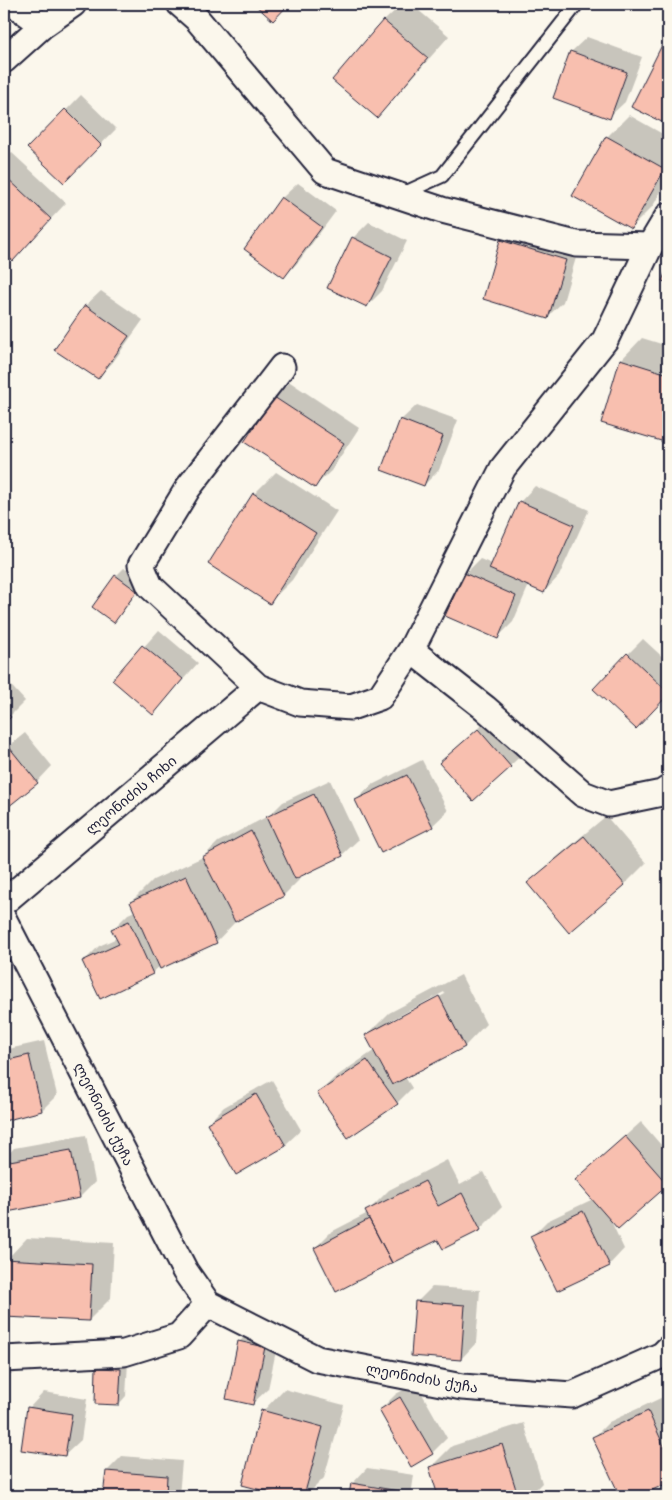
<svg xmlns="http://www.w3.org/2000/svg" width="672" height="1500" font-family="'Comic Neue','Noto Sans Georgian',sans-serif">
<style>
.shadow{fill:#0003;fill-rule:evenodd}
.building{fill:#f8bfaf;stroke:#22223b}
.lines{fill:none;stroke-linecap:round;stroke-linejoin:round}
.service-casing{stroke:#22223b;stroke-width:16}
.minor-casing{stroke:#22223b;stroke-width:29}
.service{stroke:#fbf7ec;stroke-width:12}
.minor{stroke:#fbf7ec;stroke-width:25}
.labels{text-anchor:middle;stroke-width:4;stroke-linejoin:round;paint-order:stroke}
.street-label{font-size:14px;fill:#22223b;stroke:#fbf7ec}
</style>
<rect width="100%" height="100%" fill="#fbf7ec"/>
<filter id="ink" filterUnits="userSpaceOnUse"><feTurbulence type="fractalNoise" baseFrequency=".02" numOctaves="2"/><feDisplacementMap in="SourceGraphic" scale="10" xChannelSelector="R" yChannelSelector="G"/><feConvolveMatrix kernelMatrix="1 2 1 2 8 2 1 2 1" color-interpolation-filters="sRGB"/></filter>
<g filter="url(#ink)">
<path class="shadow" d="M402 4H411L449 36 398 94 377 116 384 21Z
M587 37 642 57 625 102 609 117 571 52Z
M668 40V124L632 106 663 46Z
M81 95 116 129 64 182 29 148Z
M629 115 668 137V178L653 206 631 228 607 137Z
M11 152 66 203 13 259 4 250V159Z
M298 183 336 211 299 261 284 277 282 198Z
M369 222 407 241 382 291 367 306 353 238Z
M517 226 580 244 563 302 547 317 501 241Z
M101 291 143 320 113 362 98 378 85 306Z
M642 338 668 346V442L602 422 621 360Z
M290 382 359 428 331 471 315 486 275 398Z
M417 405 458 420 439 470 424 485 401 420Z
M276 472 337 511 292 580 270 602 210 563 254 494Z
M535 486 589 510 559 576 544 592 529 585 513 622 498 637 465 574 480 559 492 564 520 502Z
M124 568 144 583 121 614 114 621 94 607 116 576Z
M159 630 198 663 153 713 114 680Z
M643 639 668 662V694L651 712 628 654Z
M4 678 25 701 4 722Z
M494 715 526 751 473 800 456 748Z
M25 733 52 766 37 782 8 805 4 799V750Z
M422 760 448 811 432 826 356 800 372 785Z
M330 780 358 840 342 855 297 876 299 880 284 895 238 919 216 942 160 966 152 973 84 961 99 946 117 938 113 929 128 914 135 911 131 902 153 880 203 857 218 842 266 817 267 818 283 802Z
M606 816 646 863 624 885 529 883 551 862Z
M461 975 486 1024 465 1046 405 1077 412 1088 397 1103 319 1093 334 1078 375 1050 367 1035 389 1013ZM444 992 445 994 391 1023V1020Z
M44 1041 57 1095 42 1110 4 1119V1050Z
M272 1080 301 1130 285 1145 208 1123 224 1107Z
M641 1122 668 1153V1183L618 1227 610 1219 624 1249 609 1265 531 1237 547 1221 593 1199 576 1180Z
M86 1135 95 1182 80 1197 8 1211 4 1189V1159L14 1148Z
M447 1160 460 1185 484 1172 502 1207 480 1229 439 1238 337 1290 315 1248 331 1232 368 1213 367 1212 389 1190Z
M27 1238 114 1243 111 1298 89 1320 4 1315 6 1260Z
M432 1287 480 1290 476 1343 461 1359 417 1302Z
M255 1327 280 1332 268 1389 252 1404 239 1342Z
M105 1361 128 1362 126 1396 119 1404 98 1369Z
M416 1383 447 1438 432 1453 380 1410 396 1394Z
M284 1389 344 1405 324 1478 306 1496H289L243 1484 263 1411Z
M44 1392 87 1399 81 1440 65 1455 29 1408Z
M663 1397 668 1407V1481L636 1496H621L594 1437 609 1422Z
M524 1423 542 1483 529 1496H439L430 1468 452 1446Z
M122 1456 182 1461 179 1496H105L107 1471Z
M367 1468 414 1475 411 1496H350L352 1484Z"/>
<path class="building" d="M254 4H289L273 21Z
M383 20 428 58 377 118 332 80Z
M662 45 668 48V125L631 107Z
M570 51 627 72 610 119 553 98Z
M65 109 101 145 64 183 27 148Z
M606 136 665 169 631 229 572 196Z
M4 175 51 219 13 261 4 252Z
M281 197 322 227 284 278 244 249Z
M352 237 392 257 367 307 327 288Z
M500 240 566 260 548 319 483 299Z
M668 266V283L662 281Z
M85 305 129 336 98 379 54 350Z
M620 359 668 374V443L601 423Z
M274 397 344 443 315 488 244 442Z
M400 419 443 436 424 486 381 470Z
M253 493 316 533 270 604 208 564Z
M519 501 574 525 544 593 489 569Z
M464 573 516 596 498 639 445 616Z
M115 575 137 591 114 623 92 607Z
M142 645 183 679 153 715 112 680Z
M627 653 668 692V695L636 729 593 689Z
M4 710 11 717 4 724Z
M478 729 511 767 473 801 439 763Z
M9 747 38 783 8 807 4 801V752Z
M407 775 433 827 381 853 355 800Z
M314 794 343 856 295 879 266 817Z
M251 831 284 896 235 922 202 857Z
M584 836 625 885 569 933 527 883Z
M186 876 217 943 160 969 130 902Z
M129 921 153 974 100 999 82 961 119 944 111 929Z
M439 996 465 1047 392 1085 365 1035Z
M29 1055 42 1111 4 1121V1061Z
M367 1060 398 1104 348 1138 317 1093Z
M256 1094 286 1146 236 1175 207 1123Z
M625 1136 668 1185 618 1229 575 1180Z
M71 1150 80 1198 7 1212 4 1196V1162Z
M425 1181 438 1206 462 1193 481 1230 443 1249 438 1240 392 1263 365 1211Z
M583 1211 610 1266 557 1291 530 1236Z
M369 1219 392 1263 336 1292 314 1248Z
M4 1259 92 1264 89 1321 4 1317Z
M415 1301 465 1305 461 1360 411 1356Z
M238 1341 265 1347 253 1405 226 1399Z
M96 1368 121 1369 119 1405 95 1404Z
M400 1397 433 1454 411 1467 379 1410Z
M27 1407 72 1414 65 1456 21 1450Z
M261 1410 323 1427 304 1496H284L242 1485Z
M648 1411 668 1455V1483L639 1496H620L592 1437Z
M502 1444 518 1496H438L429 1467Z
M106 1471 167 1476 166 1496H103Z
M351 1483 399 1491V1496H349Z"/>
<g class="lines">
<defs>
<path id="service" d="M400 195 442 176 577 4"/>
<path id="minor" d="M180 4 197 19 325 171 442 210 576 244 650 246 668 216
M43 25 73 4
M4 60 43 25 14 4
M282 367 188 488 141 565 150 586 258 687 300 703 351 707 380 697 411 650 503 468 605 340 650 246
M411 650 485 708 583 794 609 804 662 793 668 789
M4 902 258 687
M4 920 185 1271 208 1304 317 1359 462 1387 572 1395 662 1355 668 1349
M4 1359 124 1353 179 1336 208 1304"/>
</defs>
<use href="#service" class="service-casing"/>
<use href="#minor" class="minor-casing"/>
<use href="#service" class="service"/>
<use href="#minor" class="minor"/>
</g>
</g>
<g class="labels">
<g class="street-label">
<text transform="translate(131 795) rotate(-40)" y="5">ლეონიძის ჩიხი</text>
<text transform="translate(104 1114) rotate(63)" y="5">ლეონიძის ქუჩა</text>
<text transform="translate(422 1378) rotate(10)" y="5">ლეონიძის ქუჩა</text>
</g>
</g>
<rect width="672" height="1500" fill="none" stroke="#fbf7ec" stroke-width="20"/>
<rect x="10" y="10" width="652" height="1480" fill="none" stroke="#22223b" stroke-width="2" filter="url(#ink)"/>
</svg>
